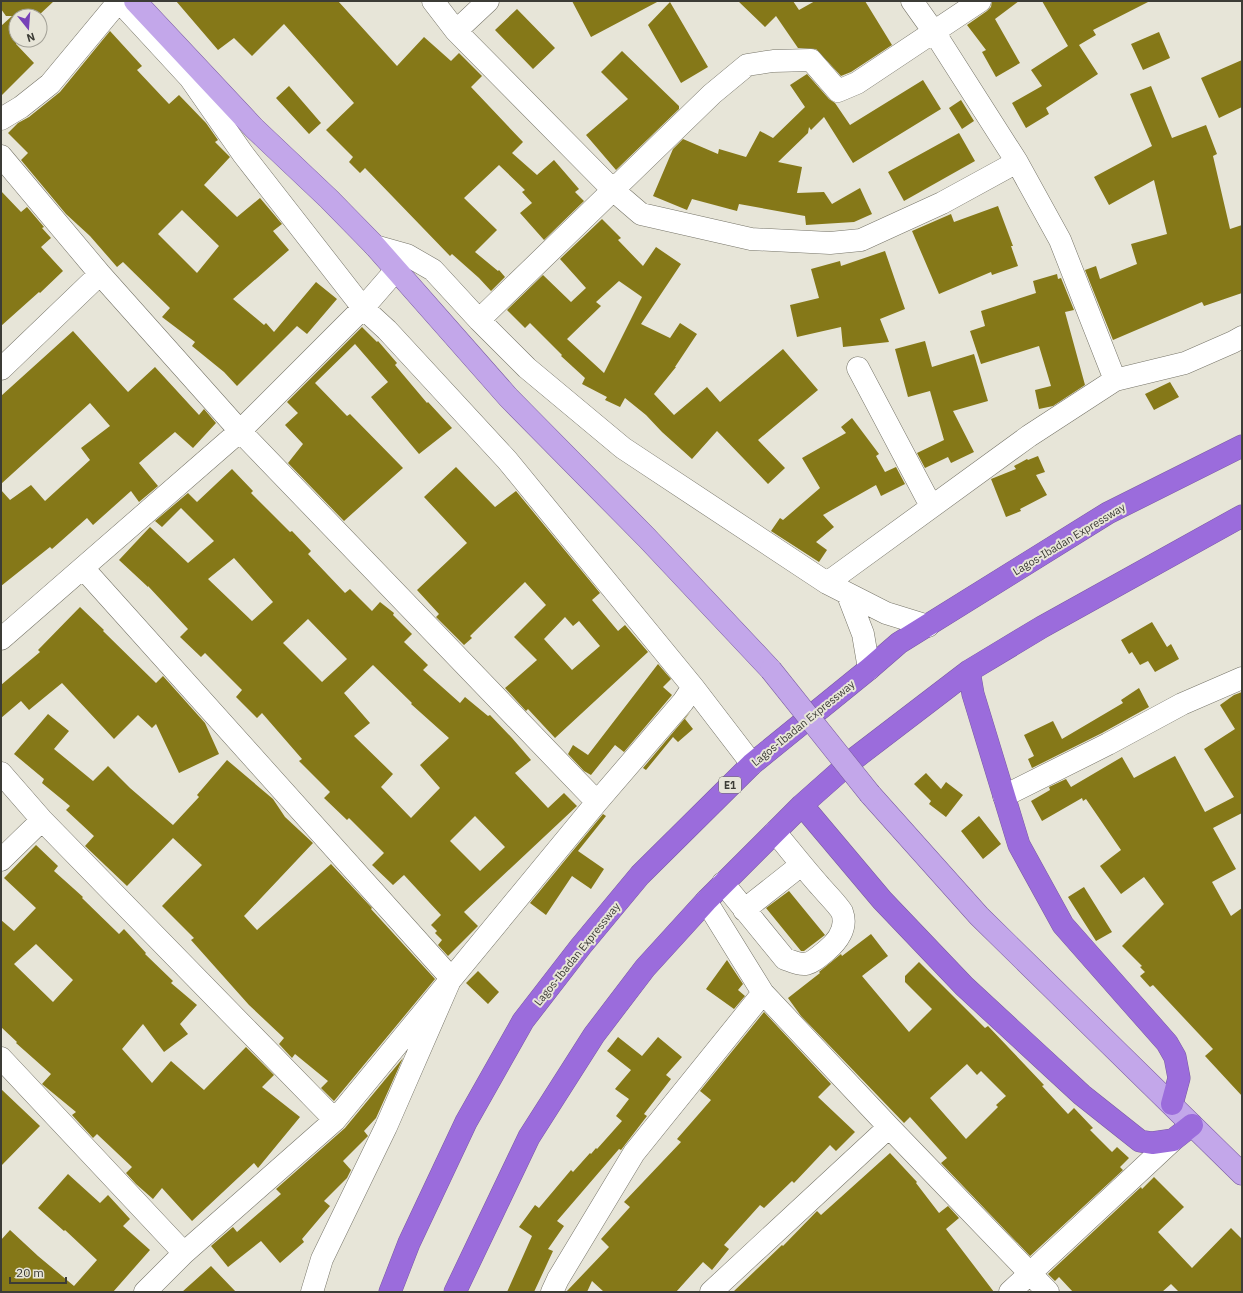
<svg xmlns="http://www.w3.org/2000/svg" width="1243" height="1293" font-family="'IBM Plex Sans',sans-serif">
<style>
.building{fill:#857818;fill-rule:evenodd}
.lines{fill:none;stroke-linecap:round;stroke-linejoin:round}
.minor-casing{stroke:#767468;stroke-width:23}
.major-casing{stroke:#7a5ba2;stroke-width:23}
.highway-casing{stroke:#7a5ba2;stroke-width:23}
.minor{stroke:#fff;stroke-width:22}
.major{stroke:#c3a7ea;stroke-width:22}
.highway{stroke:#9b6cdc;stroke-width:22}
.major-bridge-casing{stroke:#7a5ba2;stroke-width:23;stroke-linecap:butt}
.major-bridge{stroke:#c3a7ea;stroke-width:22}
.labels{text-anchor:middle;stroke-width:4;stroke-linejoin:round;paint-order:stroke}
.shield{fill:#e7e5d8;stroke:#6f6f67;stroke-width:1}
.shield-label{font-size:10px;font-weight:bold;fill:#3c3c36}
.street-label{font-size:11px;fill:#3c3c36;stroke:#e7e5d8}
</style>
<rect width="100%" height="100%" fill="#e7e5d8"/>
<path class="building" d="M1 1H54L38 16H16V44L34 63 1 96V26L12 16H6L1 9Z
M176 1H338L397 66 424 37 451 61 459 53 482 76 471 87 523 142 512 153 537 175 554 160 579 189 575 192 584 201 544 240 520 213 532 203 522 192 525 190 499 165 464 198 497 230 475 252 498 271 499 270 505 277 491 291 479 278 452 254 450 256 365 168 360 173 349 162 353 157 326 130 354 103 284 24 252 56 234 38 218 50Z
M572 1H659L591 37Z
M738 1H793L799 10 815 1H865L892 45 851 72 841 76 816 49 798 48 776 16 765 27Z
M992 1H1019L995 19 1020 63 996 77 982 52 986 50 967 25 987 11 991 7Z
M1042 1H1150L1093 30 1096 35 1079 45 1098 74 1046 108 1049 114 1026 128 1012 103 1042 86 1031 70 1068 46Z
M670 2 708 67 681 83 648 25Z
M517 9 555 48 533 69 495 30Z
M110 31 142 66 137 70 169 104 179 95 206 123 218 140 215 142 230 157 204 185 237 217 260 198 282 224 273 231 289 250 233 299 264 325 266 323 274 332 316 282 337 299 307 334 297 326 237 386 224 372 192 346 195 342 162 317 170 308 123 262 117 267 90 236 66 214 21 160 28 153 8 133 18 123 29 117 60 92ZM182 210 219 246 197 273 158 234Z
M1159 32 1170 58 1143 70 1131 44Z
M622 51 679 106V109L616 170 586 135 628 99 601 72Z
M1242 60V107L1219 118 1201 78Z
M807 74 829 99 835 103 850 125 923 80 941 109 853 163 824 117 811 130 809 127 808 133 778 162 802 167 797 193 824 192 832 204 860 188 872 214 854 222 806 225 805 216 739 204 737 211 692 199 687 210 653 196 673 149 683 139 718 154 719 149 746 157 760 131 773 138 805 107 790 85Z
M289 86 321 123 309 134 276 98Z
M1151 86 1172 138 1206 125 1217 154 1213 156 1230 229 1242 225V293L1204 306 1202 302 1113 340 1085 270 1096 266 1100 279 1137 264 1131 244 1167 234 1154 180 1109 205 1094 177 1152 146 1130 94Z
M961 100 974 121 962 129 949 108Z
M959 133 975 161 904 201 888 172Z
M1 191 21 212 27 207 44 227 42 228 51 238 41 247 63 271 40 293 39 292 1 326Z
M998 206 1013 246H1011L1018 266 992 275 991 272 939 294 912 231 951 214 954 222Z
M602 219 621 238 618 240 643 266 656 247 681 264 641 324 670 338 680 323 697 334 675 367H676L654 394 674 415 707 387 720 402 783 349 818 390 758 440 785 468 768 484 717 431 692 459 662 432 646 415 625 398 620 407 605 400 607 397 582 384 585 378 561 356 562 355 530 323 525 328 507 310 543 275 571 302 586 288 560 259ZM619 281 642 297 604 373 567 339 601 306 596 302Z
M885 251 905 309 880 319 889 342 843 347 841 327 797 337 790 305 819 298 811 269 840 261 841 266Z
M1057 274 1058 279 1061 278 1074 310 1065 312 1085 385 1053 406 1039 409 1035 390 1051 386 1039 346 981 364 970 331 985 326 981 311 1036 293 1033 281Z
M362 327 377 342 378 341 397 363 395 365 427 403 428 402 452 428 419 454 371 397 388 382 355 344 315 383 347 416 350 414 403 468 344 521 288 463 303 444 285 425 298 413 287 402Z
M73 331 128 392 155 367 199 415 204 409 216 423 193 448 175 432 139 463 158 486 139 502 131 491 93 525 87 518 52 549 50 547 1 586V490L10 500 31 485 45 501 90 460 81 448 110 426 90 403 1 484V396Z
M925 341 932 367 974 354 988 401 953 411 974 452 951 463 948 457 925 468 917 453 944 440 930 391 908 397 895 349Z
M1170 382 1179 397 1154 410 1145 394Z
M852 418 879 454 876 456 885 472 896 467 905 484 881 496 876 485 823 515 834 527 816 542 827 550 819 562 771 531 780 518 783 520 820 488 802 458 846 433 841 427Z
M1038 456 1045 472 1036 475 1047 495 1020 509 1021 511 1006 517 991 479 1016 469 1014 466 1027 459 1028 460Z
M456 467 495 507 516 491 600 593 592 600 618 631 625 625 648 652 555 738 528 709 526 711 505 688 537 660 514 637 546 605 525 582 470 636 472 638 464 645 436 617 439 614 417 590 467 543 424 497ZM565 617 573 626 579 621 600 646 572 670 544 639Z
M232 469 253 491 251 493 290 532 292 531 311 551 308 554 345 593 350 589 372 611 380 602 394 613 393 615 412 634 404 642 428 665 423 670 460 703 465 697 488 716 490 715 512 738 531 760 515 773 548 808 564 793 577 806 464 912 478 926 448 956 438 945 442 940 435 933 437 931 431 925 441 915 404 875 393 885 372 865 384 853 349 818 347 820 324 798 330 792 299 761 302 759 262 713 257 718 236 697 242 690 205 653 201 657 180 637 188 629 148 586V587L119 560 150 527 188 563 214 541 181 508 162 527 155 521 188 493 197 502ZM234 558 273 602 252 621 208 579ZM308 619 347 659 322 682 283 643ZM373 665 412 703 411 704 449 738 420 765 440 788 411 818 381 787 393 774 354 736 370 723 344 693ZM475 816 505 847 480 871 450 841Z
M80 607 104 630 103 631 156 683 163 676 205 723 219 754 179 773 156 724 152 728 138 715 114 739 62 683 29 710 21 701 1 718V685L40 652 38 650Z
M1152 622 1167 647 1171 644 1179 659 1155 672 1148 661 1140 665 1132 652 1129 654 1121 640Z
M658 664 671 679 663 687 672 695 624 752 615 745 591 775 584 771 568 754 573 745 588 755Z
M1139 688 1149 707 1102 733 1032 768 1028 759 1034 756 1024 735 1053 721 1062 739 1123 703 1121 700Z
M1242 692V813L1213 828 1236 869 1212 882 1231 916 1242 908V1096L1205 1056 1213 1049 1153 985 1150 987 1140 976 1145 972 1140 967 1142 966 1122 946 1164 904 1144 877 1121 894 1100 866 1121 850 1086 799 1083 801 1082 798 1042 821 1031 801 1050 790 1049 787 1066 779 1071 787 1122 757 1134 778 1175 756 1205 812 1234 797 1204 749 1235 729 1220 705 1234 695Z
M691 711 685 719 693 729 678 742 673 737 646 770 643 768Z
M48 714 69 731 54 749 93 781 108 766 130 788 173 825 199 797 197 795 227 760 273 799 285 817 313 843 244 916 257 930 331 864 372 908 371 909 435 979 334 1101 321 1088 328 1081 295 1054 292 1058 279 1044 284 1038 249 1005 191 940 194 938 162 906 202 865 173 838 127 886 85 846 94 836 66 810 70 806 42 783 44 779 14 754Z
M926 773 941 789 946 782 963 795 946 817 929 804 931 801 914 784Z
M603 814 606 816 578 851 604 869 591 889 572 876 546 915 530 903Z
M979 816 1001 844 983 859 961 831Z
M36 845 58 866 54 871 83 897 82 898 119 934 124 929 146 953 145 954 173 981 171 983 197 1005 180 1024 188 1034 164 1052 143 1024 122 1049 152 1083 171 1061 204 1090 246 1047 274 1075 262 1087 300 1117 258 1168 254 1163 192 1221 162 1188 153 1199 136 1184 126 1173 132 1167 97 1134 93 1138 72 1115 76 1112 42 1084 51 1074 16 1043 17 1042 1 1027V920L14 931 36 908 4 878ZM36 944 73 980 53 1002 14 964Z
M1084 887 1112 932 1096 941 1068 897Z
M789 891 825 935 804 951H801L766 908Z
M871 934 888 956 862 976 909 1032 932 1009 905 982V976L919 962 985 1028 988 1026 1044 1085 1042 1086 1068 1114 1074 1108 1093 1128 1090 1130 1112 1152 1117 1147 1129 1158 1120 1167 1123 1170 1030 1256 941 1163 947 1158 910 1117 904 1123 801 1016 788 998 820 973 819 972 841 954 842 956ZM967 1064 977 1075 981 1071 1006 1096 996 1105 998 1107 966 1139 930 1098Z
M727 960 743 984 738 990 745 996 734 1009 706 989Z
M478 971 499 992 488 1004 466 983Z
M764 1012 831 1084 818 1097 855 1132 836 1151 830 1145 794 1183 792 1181 764 1208 760 1205 724 1245 729 1249 712 1270 703 1262 676 1292H604L592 1281 587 1292H566L609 1247 601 1239 630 1207 624 1202 681 1142 677 1139 711 1100 700 1091Z
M618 1037 642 1056 658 1037 682 1057 666 1075 671 1079 644 1114 647 1116 621 1150 619 1149 557 1221 564 1226 548 1249 553 1251 534 1292H507L532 1236 519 1227 535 1205 539 1208 571 1170 573 1172 590 1153 591 1154 596 1148 597 1149 622 1121 616 1116 629 1099 615 1089 631 1070 607 1051Z
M403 1058 376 1118 364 1131 368 1136 343 1161 351 1170 347 1178 324 1201 330 1206 302 1239 304 1242 280 1263 261 1241 228 1267 211 1246 233 1227 237 1232 281 1194 276 1189 345 1128Z
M1 1089 40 1126 1 1166Z
M890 1153 917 1182 916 1183 939 1213 948 1206 959 1218 946 1229 994 1292H733L782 1245 783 1246 817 1211 821 1215Z
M68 1174 100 1203 108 1195 130 1219 123 1226 150 1250 113 1292H1V1240L10 1230 38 1256 74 1286 97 1260 65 1230 64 1231 38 1208Z
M1154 1177 1184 1207 1158 1232 1192 1268 1231 1228 1242 1239V1292H1179L1171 1284 1162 1292H1073L1059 1277 1055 1281 1048 1274 1141 1187 1142 1189Z
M211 1266 236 1292H182Z"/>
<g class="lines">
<defs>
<path id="minor" d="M119 1 190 78 243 154 363 308 387 330 507 460 693 687 752 764
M433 1 456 31 613 190 641 214 751 239 830 243 861 240 942 203 1017 162
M912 1 934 32 1017 162 1060 240 1115 380
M456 31 488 1
M1 119 21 107 50 84 119 1
M1 156 100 274 240 431 597 802
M375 246 407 255 433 270 479 320 527 368 623 448 827 583 886 613 928 626
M479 320 712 94 747 65 773 61 811 60 838 91 857 83 980 1
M858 368 931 506
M1 369 100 274
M83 568 451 978 386 1127 322 1259 312 1292
M827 583 1029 436 1115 380 1185 363 1233 342 1242 337
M848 595 863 634 869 669
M1 639 240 431 363 308 396 270
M1 773 42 820 335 1120
M1004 796 1108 744 1182 704 1242 678
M1 860 42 820
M723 883 785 959C807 967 808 966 826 951 837 942 848 928 842 912 839 906 825 892 820 886 804 868 790 850 775 832
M706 901 763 993 889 1127 1048 1292
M744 910 801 865
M1 1058 184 1253
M145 1292 184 1253 335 1120 597 802 683 702 693 687
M552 1292 558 1279 634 1153 763 993
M711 1292 889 1127
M1010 1292 1173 1140"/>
<path id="major" d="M135 1 254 128 329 199 375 246 508 397 647 538 771 670
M870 794 979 916 1242 1174"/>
<path id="highway" d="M969 671 973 694 1019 845 1063 925 1167 1043 1175 1057 1179 1078 1172 1104
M802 805 882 900 964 986 1082 1095 1140 1141 1152 1143 1173 1140 1192 1125
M390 1292 409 1243 466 1122 523 1021 581 946 640 875 752 764 869 669 899 643 1108 513 1242 446
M455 1292 529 1137 594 1035 645 968 706 901 802 805 854 759 969 671 1042 627 1242 516"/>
</defs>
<use href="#minor" class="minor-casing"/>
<use href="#major" class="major-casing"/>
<use href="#highway" class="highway-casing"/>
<use href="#minor" class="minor"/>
<use href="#major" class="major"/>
<use href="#highway" class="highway"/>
<defs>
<path id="major-bridge" d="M771 670 870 794"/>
</defs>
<use href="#major-bridge" class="major-bridge-casing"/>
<use href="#major-bridge" class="major-bridge"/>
</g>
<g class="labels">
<rect class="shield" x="719" y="777" width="22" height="16" rx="3"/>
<g class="shield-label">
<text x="730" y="789">E1</text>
</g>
<g class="street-label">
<text transform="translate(1069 539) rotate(-31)" y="4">Lagos-Ibadan Expressway</text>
<text transform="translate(803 723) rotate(-39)" y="4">Lagos-Ibadan Expressway</text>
<text transform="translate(577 954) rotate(-51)" y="4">Lagos-Ibadan Expressway</text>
</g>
</g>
<rect width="1243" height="1293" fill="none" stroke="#3c3c36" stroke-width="4"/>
<g transform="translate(28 28) rotate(163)"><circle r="19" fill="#e7e5d8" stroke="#a3a197"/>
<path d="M0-3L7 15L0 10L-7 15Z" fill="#7741b8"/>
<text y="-6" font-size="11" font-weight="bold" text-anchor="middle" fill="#3c3c36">N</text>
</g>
<path d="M10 1277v6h56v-6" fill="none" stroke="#3c3c36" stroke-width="2"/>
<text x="16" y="1277" font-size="12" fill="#3c3c36" stroke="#e7e5d8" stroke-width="3" paint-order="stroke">20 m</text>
</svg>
